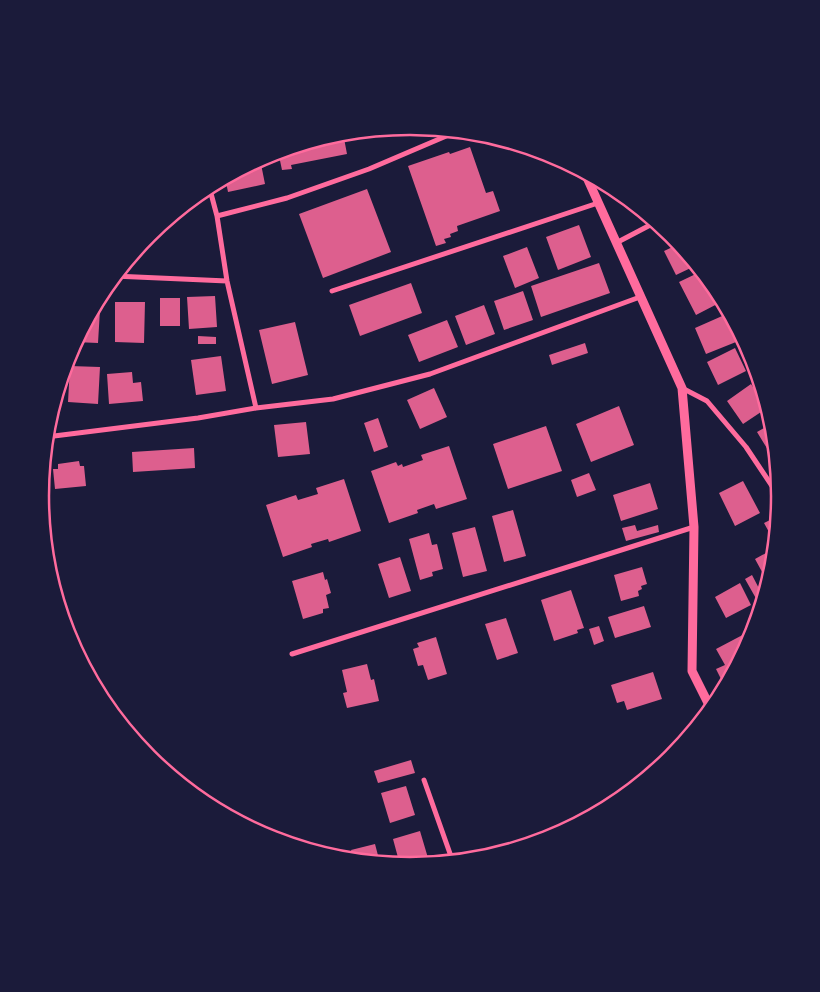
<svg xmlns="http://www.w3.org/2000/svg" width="820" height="992" font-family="Jost,sans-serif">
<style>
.building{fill:#dd5f8e}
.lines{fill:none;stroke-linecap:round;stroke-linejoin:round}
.minor{stroke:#ff6b9d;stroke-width:5}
.tertiary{stroke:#ff6b9d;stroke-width:9}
.rim{fill:none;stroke:#ff6b9d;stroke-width:2.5}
</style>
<rect width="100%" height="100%" fill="#1b1b3a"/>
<path class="building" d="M338 133H343L347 154 291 165 292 169 282 170 278 151Z
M470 147 486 193 493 191 500 211 457 226 458 231 450 234 451 237 444 239 446 243 436 246 408 166 449 152 450 154Z
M260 159 265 184 228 192 225 177Z
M367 189 391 252 323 278 299 214Z
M579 225 591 257 558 270 546 237Z
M679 244 697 265 676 275 664 251Z
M527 247 539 278 515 288 503 256Z
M599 263 610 293 541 317 531 286Z
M702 271 718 291 723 301 696 315 679 282Z
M411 283 422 313 360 336 349 305Z
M523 291 533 320 504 330 494 301Z
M215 296 217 327 189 329 187 297Z
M160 298H180V326H160Z
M115 302H145L144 343 115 342Z
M484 305 495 334 466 345 455 316Z
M92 310H100L98 343 75 342Z
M729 313 741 340 706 354 695 328Z
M447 320 458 347 419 362 408 335Z
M295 322 308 375 272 384 259 330Z
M198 336 216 337V344H198Z
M585 343 588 353 552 365 549 355Z
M735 348 746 371 718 385 707 362Z
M221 356 226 391 196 395 191 360Z
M70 366 100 367 98 404 68 402Z
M132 372 133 383 141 382 143 401 109 404 107 374Z
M751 384 767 408 743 424 727 401Z
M434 388 447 417 420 429 407 400Z
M619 406 634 445 591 462 576 424Z
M378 418 388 447 374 452 364 423Z
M306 422 310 454 278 457 274 425Z
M773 423 776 456 773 458 757 432Z
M546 426 562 471 508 489 493 444Z
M449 446 467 499 436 509 434 504 417 510 418 513 389 523 371 471 396 462 398 466 402 464 403 467 423 460 421 455Z
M194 448 195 468 133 472 132 452Z
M79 461 80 466H84L86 486 55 489 53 469H58V464Z
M589 473 596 490 577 497 571 480Z
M344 479 361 531 329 542 328 539 311 544 312 547 283 557 266 505 296 495 298 500 318 494 316 488Z
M743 481 760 513 735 526 719 493Z
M650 483 658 509 621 521 613 495Z
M513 510 526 556 504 562 492 516Z
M778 516 777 530 770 534 764 523Z
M635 525 637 531 658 525 659 532 626 541 622 528Z
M475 527 487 571 463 577 452 533Z
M429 533 432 545 437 544 443 569 432 572 433 576 420 580 409 539Z
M775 548 773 568 768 583 755 559Z
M400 557 411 591 389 598 378 564Z
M642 567 647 584 641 586 642 589 638 591 639 596 621 601 614 575Z
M323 572 325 580 327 579 331 593 326 595 329 608 323 609V613L303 619 292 581Z
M752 575 764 598 758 602 745 579Z
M740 583 751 605 726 618 715 597Z
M571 590 584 628 577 630 578 633 554 641 541 600Z
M644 606 651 627 615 638 608 617Z
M506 618 518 653 497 660 485 624Z
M599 626 604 641 594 645 589 629Z
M752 630 753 633 752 638 725 687 716 669 725 665 716 649Z
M436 637 447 674 428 680 423 665 418 666 413 649 419 647 417 643Z
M367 664 371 680 374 679 379 701 347 708 343 693 347 692 342 670Z
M653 672 662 699 627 710 624 701 617 703 611 685Z
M411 760 415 773 378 783 374 771Z
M406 786 415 815 390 823 381 793Z
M571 826 551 838 543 840 542 837Z
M420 831 428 858 400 865 393 839Z
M375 844 380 863 354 860 351 850Z"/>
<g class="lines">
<path class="minor" d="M209 186 217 216 227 281 256 408
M217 216 287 198 369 169 451 134 462 131
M616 243 656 222
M114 276 227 281
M332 291 598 203
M682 388 707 401 746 447 780 498
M46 437 198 418 256 408 333 399 430 374 640 297
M292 654 694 527
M424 780 453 862"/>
<path class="tertiary" d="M584 171 682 388 694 527 692 671 711 709"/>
</g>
<path d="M0 0H820V992H0ZM49 496a361 361 0 1 1 722 0a361 361 0 1 1-722 0Z" fill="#1b1b3a" fill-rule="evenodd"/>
<path class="rim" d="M49 496a361 361 0 1 1 722 0a361 361 0 1 1-722 0Z"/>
</svg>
